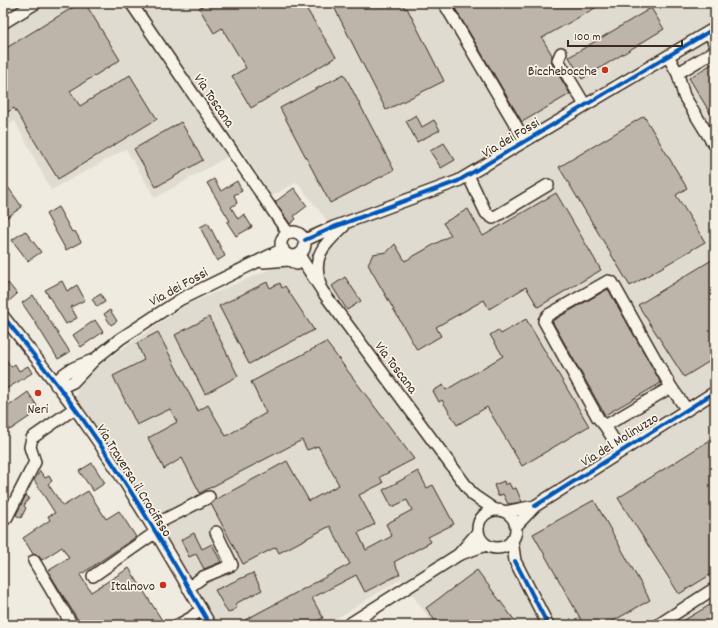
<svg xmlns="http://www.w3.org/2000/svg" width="718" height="628" font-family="Dekko,sans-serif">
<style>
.built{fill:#e0dbd0}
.building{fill:#bdb5aa;stroke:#3b2a1e}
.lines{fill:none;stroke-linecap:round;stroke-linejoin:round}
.minor-casing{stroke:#3b2a1e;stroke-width:14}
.minor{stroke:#f7f3e8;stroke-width:11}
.cycleway-casing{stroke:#f7f3e8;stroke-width:6}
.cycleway{stroke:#0057b8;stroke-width:4}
.poi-dot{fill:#c8321e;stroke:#f7f3e8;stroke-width:1.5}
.labels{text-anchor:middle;stroke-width:3.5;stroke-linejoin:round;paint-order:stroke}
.poi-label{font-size:14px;fill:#3b2a1e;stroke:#f7f3e8;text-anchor:end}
.street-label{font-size:14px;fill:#3b2a1e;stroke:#f7f3e8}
</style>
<rect width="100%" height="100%" fill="#efebe0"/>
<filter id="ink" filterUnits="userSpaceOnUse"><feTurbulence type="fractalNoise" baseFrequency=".025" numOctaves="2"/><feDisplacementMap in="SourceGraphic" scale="8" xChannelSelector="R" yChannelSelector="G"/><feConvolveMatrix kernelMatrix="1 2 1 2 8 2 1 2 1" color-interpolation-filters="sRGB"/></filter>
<g filter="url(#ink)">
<path class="built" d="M3 3H715V625H434L401 579 326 625H217L158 527 76 400 79 381 84 375 186 305 341 239 297 182 272 196 241 149 155 198 126 149 51 190 15 121 3 128Z"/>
<path class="building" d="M80 3H85L120 60 70 91 80 106 130 75 157 119 58 179 14 108 3 115V50Z
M207 3H303L336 57 251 108 232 76 246 68 222 28 214 33 199 8Z
M332 3H402L405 9 407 8 444 81 386 110Z
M452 3H604L542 38 552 55V64L570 94 522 122Z
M651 8 664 29 582 79 569 57Z
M715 62V121L689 78Z
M344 74 394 170 330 203 280 108Z
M416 115 422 127 434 120 440 130 417 142 406 121Z
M644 116 687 188 676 195 705 242 630 286 559 167Z
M181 122 203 160 156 187 134 149Z
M444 143 455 160 441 168 430 151Z
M214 179 221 191 237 181 242 191 234 195 237 203 231 207 238 219 244 214 252 227 236 236 227 222 230 221 207 183Z
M3 180 22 207 3 220Z
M294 188 307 206 294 216 296 219 290 224 275 202Z
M556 193 601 270 538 307 526 287 489 309 484 300 436 327 441 336 417 350 371 270 368 264 373 254 387 252 395 244 405 261 451 235 443 223 468 209 483 236Z
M58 207 72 232 75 231 81 242 66 250 46 214Z
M208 223 225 256 217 261 200 227Z
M25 231 41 252 28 261 12 240Z
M715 258V358L684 377 638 305Z
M345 277 361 301 347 310 332 286Z
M62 281 67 291 77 285 85 300 71 307 77 318 66 324 45 290Z
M267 282 270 288 280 283 282 288 285 286 314 330 249 364 219 306Z
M8 283 17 294 8 302 3 296V287Z
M608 289 661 383 605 415 552 321Z
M101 294 105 302 97 307 92 299Z
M33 295 70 352 58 359 35 322 22 303Z
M110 310 117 321 111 325 104 314Z
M209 317 238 376 205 394 175 335Z
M526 319 589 426 522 466 487 407 457 425 442 400 439 402 433 391 443 385 446 390 503 356 490 335 498 330 501 334Z
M95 320 103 332 81 347 73 335Z
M158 332 198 411 208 405 226 436 266 413 251 382 326 342 414 459 380 477 383 483 359 495 375 524 358 533 366 550 392 536 386 524 412 510 407 500 392 507 383 490 418 471 427 488 433 485 454 524 428 537 431 542 394 562 400 574 365 592 356 575 312 598 323 618 309 625H248L245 620 350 564 330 526 279 553 276 547 243 564 211 504 215 500 287 461 309 501 339 485 318 446 307 450 302 440 200 493 182 458 164 469 148 438 177 422 170 409 137 425 113 376 144 360 137 343Z
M3 355 11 367 15 364 19 371 28 366 32 373 3 391Z
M28 392 37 406 35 408 38 411 10 430 3 420V410Z
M715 437V572L679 594 618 498Z
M92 463 105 483 93 491 79 471Z
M40 471 45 478 49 476 52 481 48 484 63 506 88 491 106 519 119 511 136 537 80 575 91 592 129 568 165 625H81L48 571 69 558 62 547 42 560 38 555 33 554 23 538 50 520 48 516 55 513 34 480Z
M504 481 505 485 509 483 512 489 516 488 522 502 508 504 503 494 498 496 494 485Z
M26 495 29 498 24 506 26 508 21 518 16 515Z
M594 500 650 600 606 625H584L533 534Z
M194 533 202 549 212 544 221 562 204 569 196 554 189 557 181 540Z
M477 570 518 625H438L426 608Z
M253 573 262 590 235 604 237 608 228 613 215 590Z
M715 602V625H676Z"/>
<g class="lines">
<defs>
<path id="minor" d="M131 3 288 233
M444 3 525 141
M3 23 36 3
M710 31 715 46
M561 53 558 60 585 105
M668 56 678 74 684 96 713 143
M678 73 715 51
M468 175 486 213 493 218 548 185
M281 244a12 12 0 1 1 24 0a12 12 0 1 1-24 0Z
M305 240 334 227 458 181 715 28
M299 255 323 292 473 495 495 510
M263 262 289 260 297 264
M320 284C311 255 325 244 344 226
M3 316C30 351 59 385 84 421 130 486 170 556 210 625
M56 385 64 386 73 382 95 359 120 339 181 299 283 249
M56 385C61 371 78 366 91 361
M605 426 598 418 544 321 548 315 608 281 612 282 671 387
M621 451 605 426 671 387 687 410
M478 529a19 19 0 1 1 38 0a19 19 0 1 1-38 0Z
M505 512 535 506
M3 521 7 517 35 462 30 447 32 438 75 408
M152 526 209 497
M516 526 535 506 715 392
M512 540 515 561 548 625
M458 555 478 532
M34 561 72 625
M93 576 156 532
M188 588 203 577 232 565 216 532
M178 625 191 618 201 609
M348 625 458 555 486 545
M658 625 715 588"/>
</defs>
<use href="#minor" class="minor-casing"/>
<use href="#minor" class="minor"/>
<defs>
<path id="cycleway" d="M305 240 334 227 458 181 715 28
M3 316C30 351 59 385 84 421 130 486 170 556 210 625
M535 506 715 392
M515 561 548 625"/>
</defs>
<use href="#cycleway" class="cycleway-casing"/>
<use href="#cycleway" class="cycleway"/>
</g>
</g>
<g class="poi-dot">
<circle cx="605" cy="70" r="4"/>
<circle cx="38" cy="393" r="4"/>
<circle cx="163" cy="585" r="4"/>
</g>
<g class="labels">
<g class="poi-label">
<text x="597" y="75">Bicchebocche</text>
<text x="38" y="413" text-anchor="middle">Neri</text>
<text x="155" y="590">Italnovo</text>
</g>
<g class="street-label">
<text transform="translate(215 100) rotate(56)" y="5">Via Toscana</text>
<text transform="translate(510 137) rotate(-31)" y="5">Via dei Fossi</text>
<text transform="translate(178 286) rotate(-29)" y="5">Via dei Fossi</text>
<text transform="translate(397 367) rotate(53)" y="5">Via Toscana</text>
<text transform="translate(619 439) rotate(-32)" y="5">Via del Molinuzzo</text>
<text transform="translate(135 480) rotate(58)" y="5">Via Traversa il Crocifisso</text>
</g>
</g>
<rect width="718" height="628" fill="none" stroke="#f7f3e8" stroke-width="16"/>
<rect x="8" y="8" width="702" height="612" fill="none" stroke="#3b2a1e" stroke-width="1.5" filter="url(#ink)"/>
<path d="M568 40v6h114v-6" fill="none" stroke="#3b2a1e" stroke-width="2"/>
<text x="574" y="40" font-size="12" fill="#3b2a1e" stroke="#f7f3e8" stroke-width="3" paint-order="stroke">100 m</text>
</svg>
